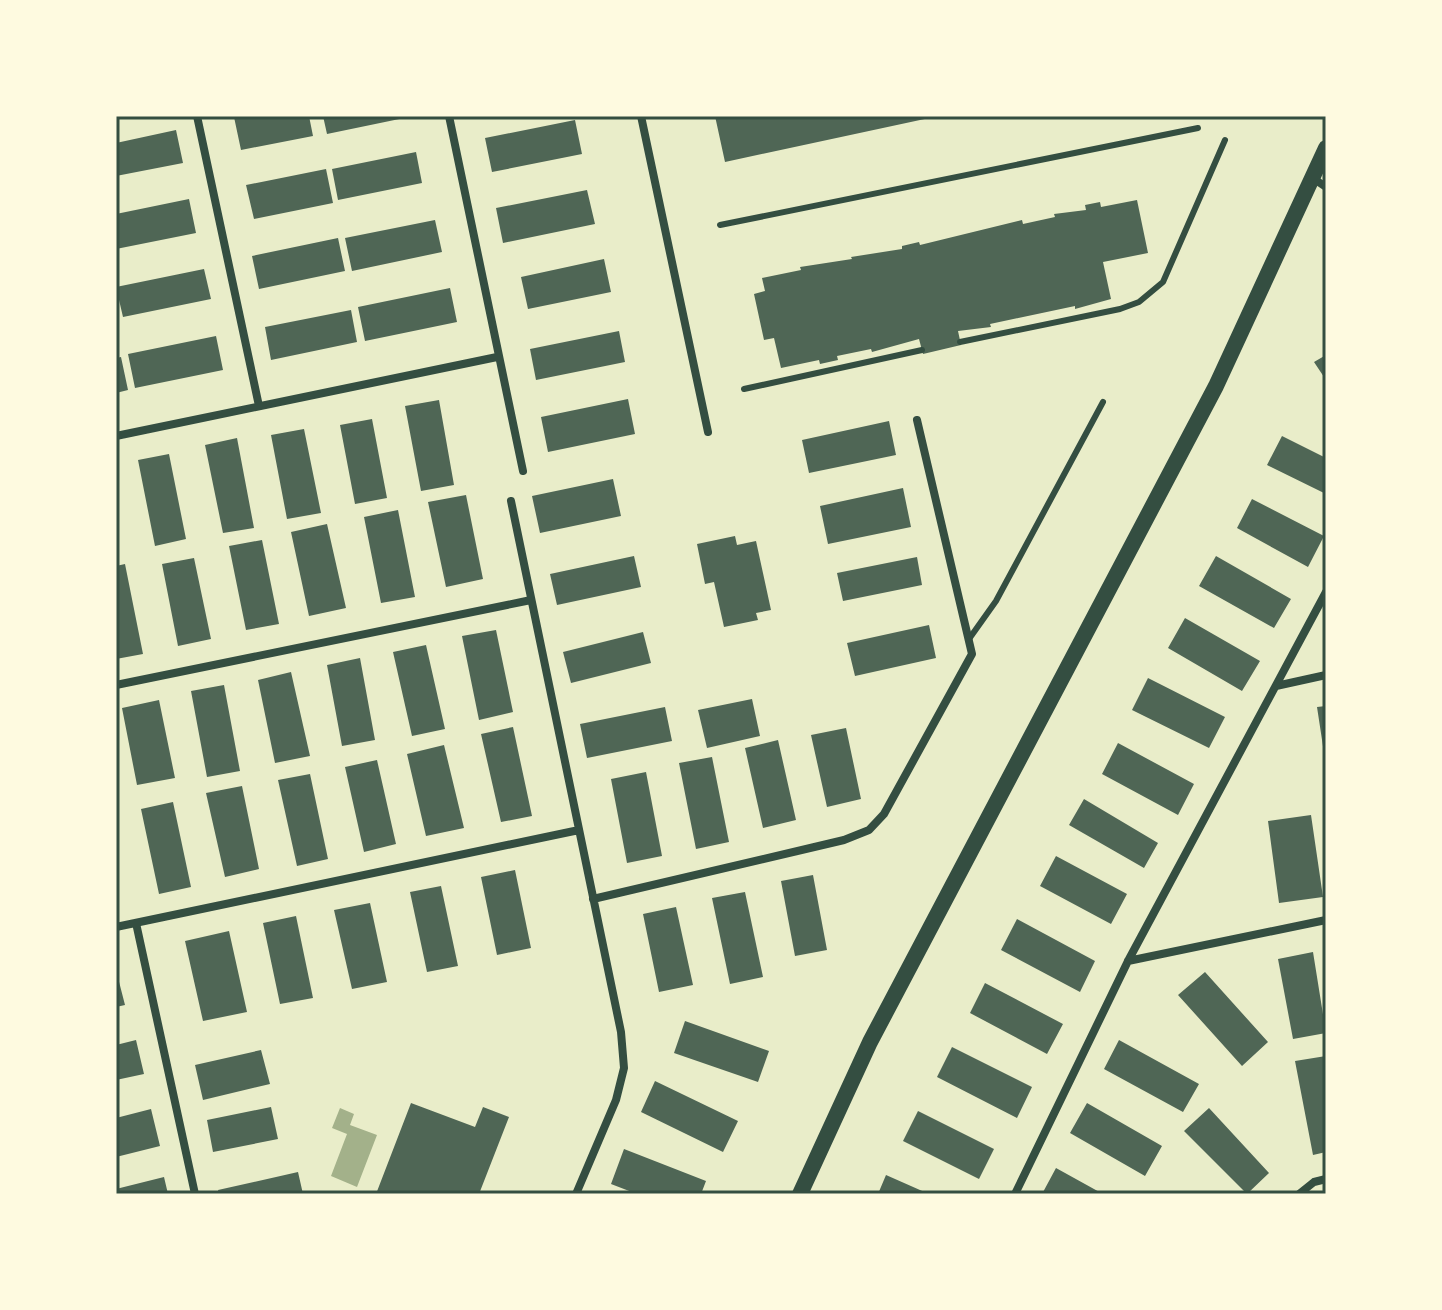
<svg xmlns="http://www.w3.org/2000/svg" width="1442" height="1310" font-family="Manrope,sans-serif">
<style>
.water{fill:#a3b18a}
.building{fill:#4f6655}
.lines{fill:none;stroke-linecap:round;stroke-linejoin:round}
.service{stroke:#344e41;stroke-width:6}
.minor{stroke:#344e41;stroke-width:8}
.secondary{stroke:#344e41;stroke-width:16}
.neatline{fill:none;stroke:#344e41;stroke-width:3}
</style>
<rect width="100%" height="100%" fill="#e9edc9"/>
<path class="water" d="M340 1108 354 1114 350 1125 377 1135 357 1187 331 1176 347 1134 332 1128Z"/>
<path class="building" d="M309 116 313 136 241 150 234 117Z
M323 116H409V117L327 134Z
M715 116H933L934 117 725 162Z
M575 120 582 154 492 172 485 138Z
M176 130 183 163 116 176V143Z
M416 152 422 183 338 200 332 169Z
M326 169 333 203 254 219 246 185Z
M587 190 595 224 503 243 496 208Z
M189 199 196 233 116 249V214Z
M1137 200 1148 253 1103 262 1111 299 1075 309V306L990 324 991 327 958 331 961 345 923 354 919 339 872 352 871 349 837 356 838 360 820 364 819 360 781 368 774 338 764 340 754 294 765 291 762 278 801 270 800 267 852 259 851 257 902 249V246L919 242 920 245 1022 220 1023 224 1055 217 1054 214 1086 210 1085 205 1100 202 1101 207Z
M435 220 442 252 352 271 345 238Z
M338 238 345 271 259 289 252 256Z
M604 259 611 292 528 309 521 277Z
M204 269 211 299 123 317 116 287Z
M450 288 457 322 365 341 358 307Z
M351 310 357 342 271 360 265 327Z
M619 331 625 362 536 380 530 349Z
M216 336 223 370 135 388 128 354Z
M1326 355V380L1314 362Z
M121 357 128 390 116 393V358Z
M628 399 635 434 548 452 541 417Z
M439 400 454 485 421 491 405 406Z
M372 419 387 498 355 504 340 425Z
M889 421 896 455 809 473 802 440Z
M304 429 321 513 287 519 271 435Z
M1282 436 1326 458V494L1267 465Z
M237 438 254 528 223 533 205 445Z
M169 454 186 539 155 546 138 460Z
M613 479 621 516 540 533 532 496Z
M903 488 911 527 828 544 820 506Z
M466 495 483 579 446 587 428 502Z
M1252 499 1324 536 1308 567 1237 528Z
M398 510 415 597 381 603 364 517Z
M327 524 346 608 309 616 291 532Z
M735 536 737 545 756 541 771 610 756 613 758 620 724 627 714 582 705 584 697 544Z
M262 540 279 624 246 630 229 546Z
M634 556 641 587 557 605 550 574Z
M1216 556 1291 599 1274 628 1199 586Z
M917 557 922 585 843 601 837 573Z
M194 558 211 639 178 646 162 564Z
M125 564 143 654 116 659V566Z
M1185 618 1260 661 1242 691 1168 648Z
M929 625 936 658 855 676 847 643Z
M496 630 513 712 479 720 462 636Z
M643 632 651 663 571 683 563 652Z
M426 645 445 729 412 736 393 652Z
M360 658 375 740 342 746 327 665Z
M291 672 310 756 275 763 258 680Z
M1148 678 1225 717 1209 748 1132 710Z
M224 685 240 771 207 777 191 691Z
M752 699 760 736 707 748 698 710Z
M159 700 175 778 137 785 122 708Z
M1326 706V753H1324L1317 707Z
M665 707 672 741 587 758 580 724Z
M513 727 532 816 501 822 481 734Z
M846 728 861 799 827 807 811 735Z
M778 740 796 820 763 828 745 748Z
M1118 743 1194 784 1178 815 1102 774Z
M444 745 464 828 426 836 407 754Z
M712 757 729 842 696 849 679 763Z
M377 760 396 844 364 852 345 767Z
M646 772 662 856 627 863 611 779Z
M310 774 328 859 297 866 278 780Z
M242 786 259 869 225 877 206 793Z
M1084 799 1158 843 1144 868 1069 825Z
M173 802 191 887 159 894 141 809Z
M1311 815 1323 897 1279 903 1268 821Z
M1056 856 1127 894 1111 924 1040 886Z
M515 870 531 948 497 955 481 877Z
M813 875 827 950 795 956 781 881Z
M441 886 458 966 427 972 410 892Z
M745 892 763 977 730 984 712 898Z
M370 903 387 982 352 989 334 910Z
M676 907 693 985 659 992 643 914Z
M296 916 313 998 280 1004 263 923Z
M1017 919 1095 961 1080 992 1001 950Z
M229 931 247 1012 203 1021 185 941Z
M1313 952 1326 1033 1293 1039 1278 959Z
M116 970 125 1005 116 1007Z
M1205 972 1268 1042 1242 1066 1178 995Z
M985 983 1063 1024 1047 1054 970 1013Z
M685 1021 769 1051 758 1082 674 1053Z
M136 1040 144 1074 116 1080V1045Z
M1119 1040 1199 1084 1183 1112 1104 1069Z
M952 1047 1032 1087 1017 1118 937 1077Z
M261 1050 270 1084 203 1100 195 1065Z
M1326 1056V1152L1313 1155 1295 1061Z
M655 1081 738 1121 723 1152 641 1112Z
M411 1103 475 1127 483 1107 509 1117 479 1194H376Z
M1087 1103 1162 1146 1145 1176 1070 1133Z
M271 1107 278 1139 213 1152 207 1120Z
M1209 1108 1269 1173 1247 1194 1184 1131Z
M151 1109 160 1146 116 1157V1118Z
M918 1111 994 1149 979 1179 903 1141Z
M624 1149 706 1181 701 1194H637L611 1184Z
M1056 1168 1103 1194H1042Z
M298 1172 303 1194H219L218 1190Z
M886 1175 929 1194H878Z
M164 1177 168 1194H116V1189Z"/>
<g class="lines">
<path class="service" d="M720 225 1198 128
M960 342 1120 309 1139 302 1163 282 1225 140
M744 389 922 350
M969 639 996 601 1103 402"/>
<path class="minor" d="M197 116 259 406
M449 116 523 471
M641 116 708 432
M1314 179 1326 187
M116 436 497 357
M511 501 621 1032 624 1068 616 1100 576 1194
M116 685 531 600
M1276 686 1326 675
M593 899 844 840 869 830 884 814 972 654 917 420
M136 923 195 1194
M116 927 579 830
M1128 961 1326 920
M1015 1194 1128 961 1326 592
M1299 1194 1314 1182 1326 1179"/>
<path class="secondary" d="M800 1194 870 1042 1216 386 1326 148"/>
</g>
<rect width="1442" height="1310" fill="none" stroke="#fefae0" stroke-width="236"/>
<rect x="118" y="118" width="1206" height="1074" class="neatline"/>
</svg>
